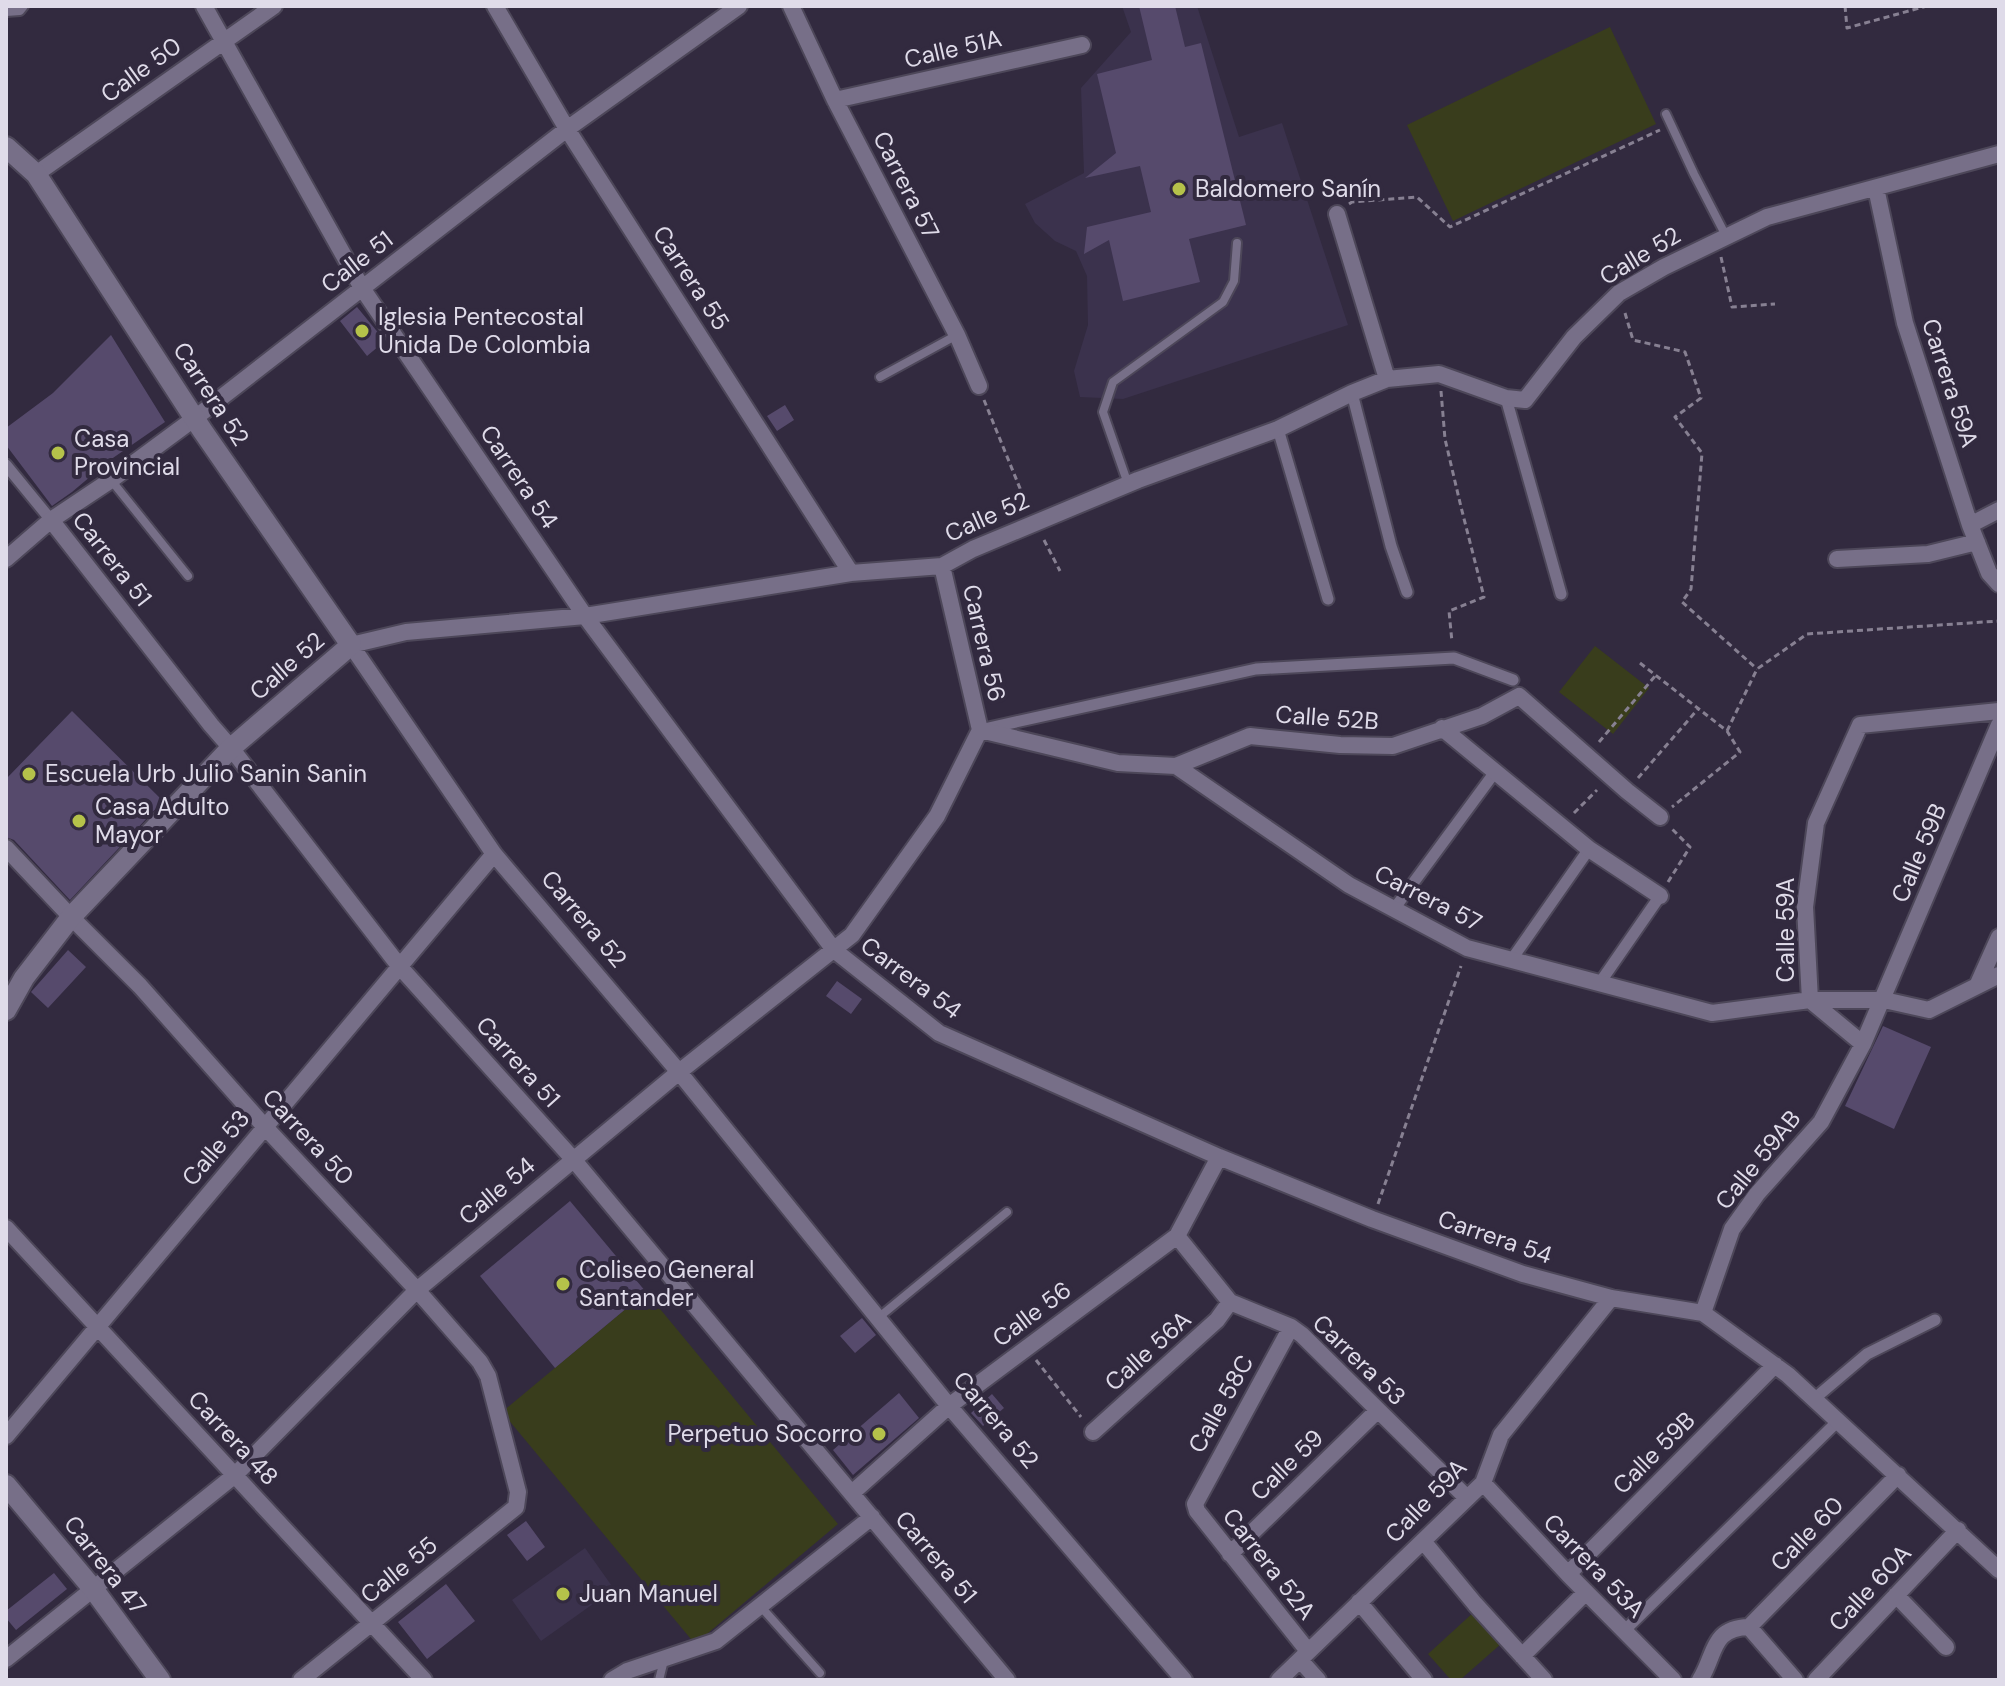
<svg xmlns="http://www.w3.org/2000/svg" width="2005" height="1686" font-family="'DM Sans',sans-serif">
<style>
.built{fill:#3b324d}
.green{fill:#393d1c}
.building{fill:#564a6c}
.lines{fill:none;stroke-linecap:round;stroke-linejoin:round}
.service-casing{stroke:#4d4759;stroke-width:12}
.pedestrian-casing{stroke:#4d4759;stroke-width:15}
.minor-casing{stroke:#4d4759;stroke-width:20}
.tertiary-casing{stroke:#4d4759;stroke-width:24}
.path{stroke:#878092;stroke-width:3;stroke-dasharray:6 4;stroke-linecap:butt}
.service{stroke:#776f88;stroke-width:8}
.pedestrian{stroke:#776f88;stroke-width:11}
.minor{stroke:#776f88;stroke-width:16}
.tertiary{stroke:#776f88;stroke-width:20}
.poi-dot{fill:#b5c24a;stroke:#322a3f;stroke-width:3}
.labels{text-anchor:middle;stroke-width:8;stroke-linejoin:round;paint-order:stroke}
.street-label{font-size:24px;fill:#dfdbe9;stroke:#322a3f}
.poi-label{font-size:24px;fill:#dfdbe9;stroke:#322a3f;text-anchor:start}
</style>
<rect width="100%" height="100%" fill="#322a3f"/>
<path class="built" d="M1122 6H1197L1239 137 1282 123 1348 325 1123 399 1080 397 1074 371 1088 325 1087 276 1076 251 1055 241 1035 223 1025 204 1084 173 1081 88 1131 32Z
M585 1548 614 1589 541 1641 512 1600Z"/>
<path class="green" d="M1610 27 1656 124 1453 221 1407 125Z
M1595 646 1649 688 1613 734 1559 692Z
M646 1292 838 1524 695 1644 502 1412Z
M1475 1611 1502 1643 1460 1680H1451L1428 1654Z"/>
<path class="building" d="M1139 6H1175L1185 47 1201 43 1246 225 1189 239 1200 282 1123 301 1109 240 1084 254 1087 227 1151 212 1140 166 1085 178 1116 153 1097 74 1152 60Z
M357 307 385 341 367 356 340 321Z
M111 335 165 422 110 460 72 492 52 506 6 445V428L53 393Z
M785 405 794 420 777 431 767 416Z
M72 711 163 801 70 900 14 840 6 837V779Z
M68 950 86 967 48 1008 31 992Z
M837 981 862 999 851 1014 826 996Z
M1883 1026 1931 1047 1894 1129 1845 1106Z
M570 1201 646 1292 555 1368 480 1276Z
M862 1318 876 1335 855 1353 840 1336Z
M899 1393 919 1418 853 1475 833 1450Z
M992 1394 1004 1408 983 1426 971 1413Z
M526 1521 545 1547 527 1561 507 1535Z
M54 1573 67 1589 16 1630 6 1618V1611Z
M446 1584 475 1621 427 1659 398 1622Z"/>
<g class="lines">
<defs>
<path id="service" d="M6 12 20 11 24 6
M1666 114 1694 174 1726 236
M880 377 957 335
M111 480 188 576
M1128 484 1103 412 1113 382 1223 302 1234 281 1237 243
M878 1318 1007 1212
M761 1607 820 1673
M659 1680 664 1660"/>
<path id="pedestrian" d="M1352 393 1391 546 1407 592
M1506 398 1561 594
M1278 429 1328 599
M6 465 51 520
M984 729 1256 669 1454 658 1513 680
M1394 909 1495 772
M1512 959 1589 849
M1599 984 1660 896
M1814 1399 1867 1354 1935 1320
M1624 1631 1838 1421"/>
<path id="minor" d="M204 6 362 288 585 616 834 950 939 1033 1219 1157 1372 1219 1523 1274 1611 1298 1703 1313 1788 1375 1999 1570
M495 6 567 129 851 573
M791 6 835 100 957 335 979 386
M835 100 1082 45
M36 174 274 6
M1876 188 1905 323 1970 525 1989 573 1999 584
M1337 214 1387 379
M51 520 211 725 231 748 400 967 573 1159 1007 1680
M1970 525 1999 510
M6 559 51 520 111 480 195 418 567 129 739 6
M1837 559 1928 554 1977 542
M942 566 980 730
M1442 728 1589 849 1660 896
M980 730 1118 763 1176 766 1349 885 1467 948 1712 1013 1810 1000H1884L1929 1010 1999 975
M1176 766 1250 736 1340 745 1393 746 1482 716 1519 696 1627 791 1660 817
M6 848 71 917 140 986 265 1127 417 1290 480 1362 488 1376 518 1492 516 1507 301 1680
M1977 986 1999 937
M1863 1044 1810 1000 1805 907 1816 823 1860 725 1999 711
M6 1228 424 1680
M1177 1236 1230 1302 1291 1327 1302 1335 1467 1498
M1703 1313 1732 1229 1757 1194 1821 1122 1863 1044 1999 725
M1291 1327 1195 1504 1197 1511 1308 1651
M1093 1432 1217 1320 1230 1302
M6 1436 494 854
M1483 1483 1568 1574 1673 1680
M852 1493 949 1406 1177 1236 1219 1157
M1423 1541 1475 1604 1544 1680
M1230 1554 1377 1411
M1568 1574 1775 1365
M1896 1595 1946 1647
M1359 1602 1424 1680
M1749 1627 1898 1475
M1749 1627 1795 1680
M1522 1656 1586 1592
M6 1659 235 1475 417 1290 679 1072 852 935 937 816 980 730
M1300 1660 1318 1680
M612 1680 627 1671 716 1641 872 1517
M1184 1680 949 1406 679 1072 494 854 351 645 406 632 585 616 851 573 942 566 973 549 1138 480 1278 429 1352 393 1387 379 1439 374 1506 398 1525 400 1574 337 1619 293 1664 267 1767 217 1999 154
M1279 1680 1483 1483 1501 1435 1611 1298
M1700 1680C1716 1654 1711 1628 1749 1627
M1816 1680 1958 1530"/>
<path id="tertiary" d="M6 147 36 174 202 430 351 645 231 748 71 917 24 978 6 1010
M6 1485 94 1590 160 1680"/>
</defs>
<use href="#service" class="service-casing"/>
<use href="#pedestrian" class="pedestrian-casing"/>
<use href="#minor" class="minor-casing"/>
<use href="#tertiary" class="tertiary-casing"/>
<path class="path" d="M1845 6 1847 28 1927 6
M1349 204 1352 202 1417 197 1450 227 1660 130
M1721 257 1732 307 1775 304
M1625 313 1633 340 1685 352 1701 398 1675 417 1702 453 1691 589 1682 602 1757 669
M1441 391 1445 439 1461 507 1484 597 1449 611 1452 642
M984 400 1028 508
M1044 540 1060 571
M1640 663 1727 731 1740 752 1672 807
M1727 731 1757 669 1807 634 1999 621
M1599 742 1656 675
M1638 778 1698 709
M1574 813 1597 790
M1668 882 1690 847 1671 828
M1378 1204 1461 966
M1036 1360 1081 1417"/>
<use href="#service" class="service"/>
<use href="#pedestrian" class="pedestrian"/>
<use href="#minor" class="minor"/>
<use href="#tertiary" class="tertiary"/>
</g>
<g class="poi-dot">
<circle cx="1179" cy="189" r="8"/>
<circle cx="362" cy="331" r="8"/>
<circle cx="58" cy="453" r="8"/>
<circle cx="29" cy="774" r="8"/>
<circle cx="79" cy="821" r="8"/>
<circle cx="563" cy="1284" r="8"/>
<circle cx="879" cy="1434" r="8"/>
<circle cx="563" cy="1594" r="8"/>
</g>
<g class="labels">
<g class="street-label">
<text transform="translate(953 49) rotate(-13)" y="8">Calle 51A</text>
<text transform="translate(141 70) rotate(-36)" y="8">Calle 50</text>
<text transform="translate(906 185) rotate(63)" y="8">Carrera 57</text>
<text transform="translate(1640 256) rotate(-31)" y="8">Calle 52</text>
<text transform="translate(357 262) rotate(-38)" y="8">Calle 51</text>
<text transform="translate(691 278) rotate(57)" y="8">Carrera 55</text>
<text transform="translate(1950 383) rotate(72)" y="8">Carrera 59A</text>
<text transform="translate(211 394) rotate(57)" y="8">Carrera 52</text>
<text transform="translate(519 477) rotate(56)" y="8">Carrera 54</text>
<text transform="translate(987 517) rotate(-24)" y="8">Calle 52</text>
<text transform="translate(112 559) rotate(52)" y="8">Carrera 51</text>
<text transform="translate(984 643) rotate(77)" y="8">Carrera 56</text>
<text transform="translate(287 666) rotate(-41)" y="8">Calle 52</text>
<text transform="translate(1327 718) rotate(4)" y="8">Calle 52B</text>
<text transform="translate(1919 853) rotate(-67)" y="8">Calle 59B</text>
<text transform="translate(1428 898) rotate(27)" y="8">Carrera 57</text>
<text transform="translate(584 919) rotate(50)" y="8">Carrera 52</text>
<text transform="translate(1786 930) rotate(-90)" y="8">Calle 59A</text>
<text transform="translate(911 978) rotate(37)" y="8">Carrera 54</text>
<text transform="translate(518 1062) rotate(48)" y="8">Carrera 51</text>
<text transform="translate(308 1137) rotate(47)" y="8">Carrera 50</text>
<text transform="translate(216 1148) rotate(-50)" y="8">Calle 53</text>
<text transform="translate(1758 1160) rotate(-51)" y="8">Calle 59AB</text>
<text transform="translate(497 1191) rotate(-40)" y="8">Calle 54</text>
<text transform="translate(1495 1237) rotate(19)" y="8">Carrera 54</text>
<text transform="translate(1032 1314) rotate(-37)" y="8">Calle 56</text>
<text transform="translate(1148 1351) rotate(-42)" y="8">Calle 56A</text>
<text transform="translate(1359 1360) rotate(44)" y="8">Carrera 53</text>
<text transform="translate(1221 1404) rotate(-61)" y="8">Calle 58C</text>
<text transform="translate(996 1420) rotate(50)" y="8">Carrera 52</text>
<text transform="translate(233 1438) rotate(47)" y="8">Carrera 48</text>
<text transform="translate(1654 1453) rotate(-45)" y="8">Calle 59B</text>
<text transform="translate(1287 1465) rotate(-44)" y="8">Calle 59</text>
<text transform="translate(1426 1501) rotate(-46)" y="8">Calle 59A</text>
<text transform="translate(1807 1534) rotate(-46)" y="8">Calle 60</text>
<text transform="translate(936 1557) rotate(50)" y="8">Carrera 51</text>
<text transform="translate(1269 1564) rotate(52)" y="8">Carrera 52A</text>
<text transform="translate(105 1565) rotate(52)" y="8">Carrera 47</text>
<text transform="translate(1594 1566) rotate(46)" y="8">Carrera 53A</text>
<text transform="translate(399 1570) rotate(-39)" y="8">Calle 55</text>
<text transform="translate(1870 1588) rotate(-47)" y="8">Calle 60A</text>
</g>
<g class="poi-label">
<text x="1195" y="197">Baldomero Sanín</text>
<text x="378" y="325">Iglesia Pentecostal<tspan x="378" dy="28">Unida De Colombia</tspan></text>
<text x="74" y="447">Casa<tspan x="74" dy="28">Provincial</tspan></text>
<text x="45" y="782">Escuela Urb Julio Sanin Sanin</text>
<text x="95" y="815">Casa Adulto<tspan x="95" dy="28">Mayor</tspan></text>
<text x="579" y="1278">Coliseo General<tspan x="579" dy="28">Santander</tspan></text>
<text x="863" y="1442" text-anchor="end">Perpetuo Socorro</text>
<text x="579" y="1602">Juan Manuel</text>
</g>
</g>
<rect width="2005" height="1686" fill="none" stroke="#dfdbe9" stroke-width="16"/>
</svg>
